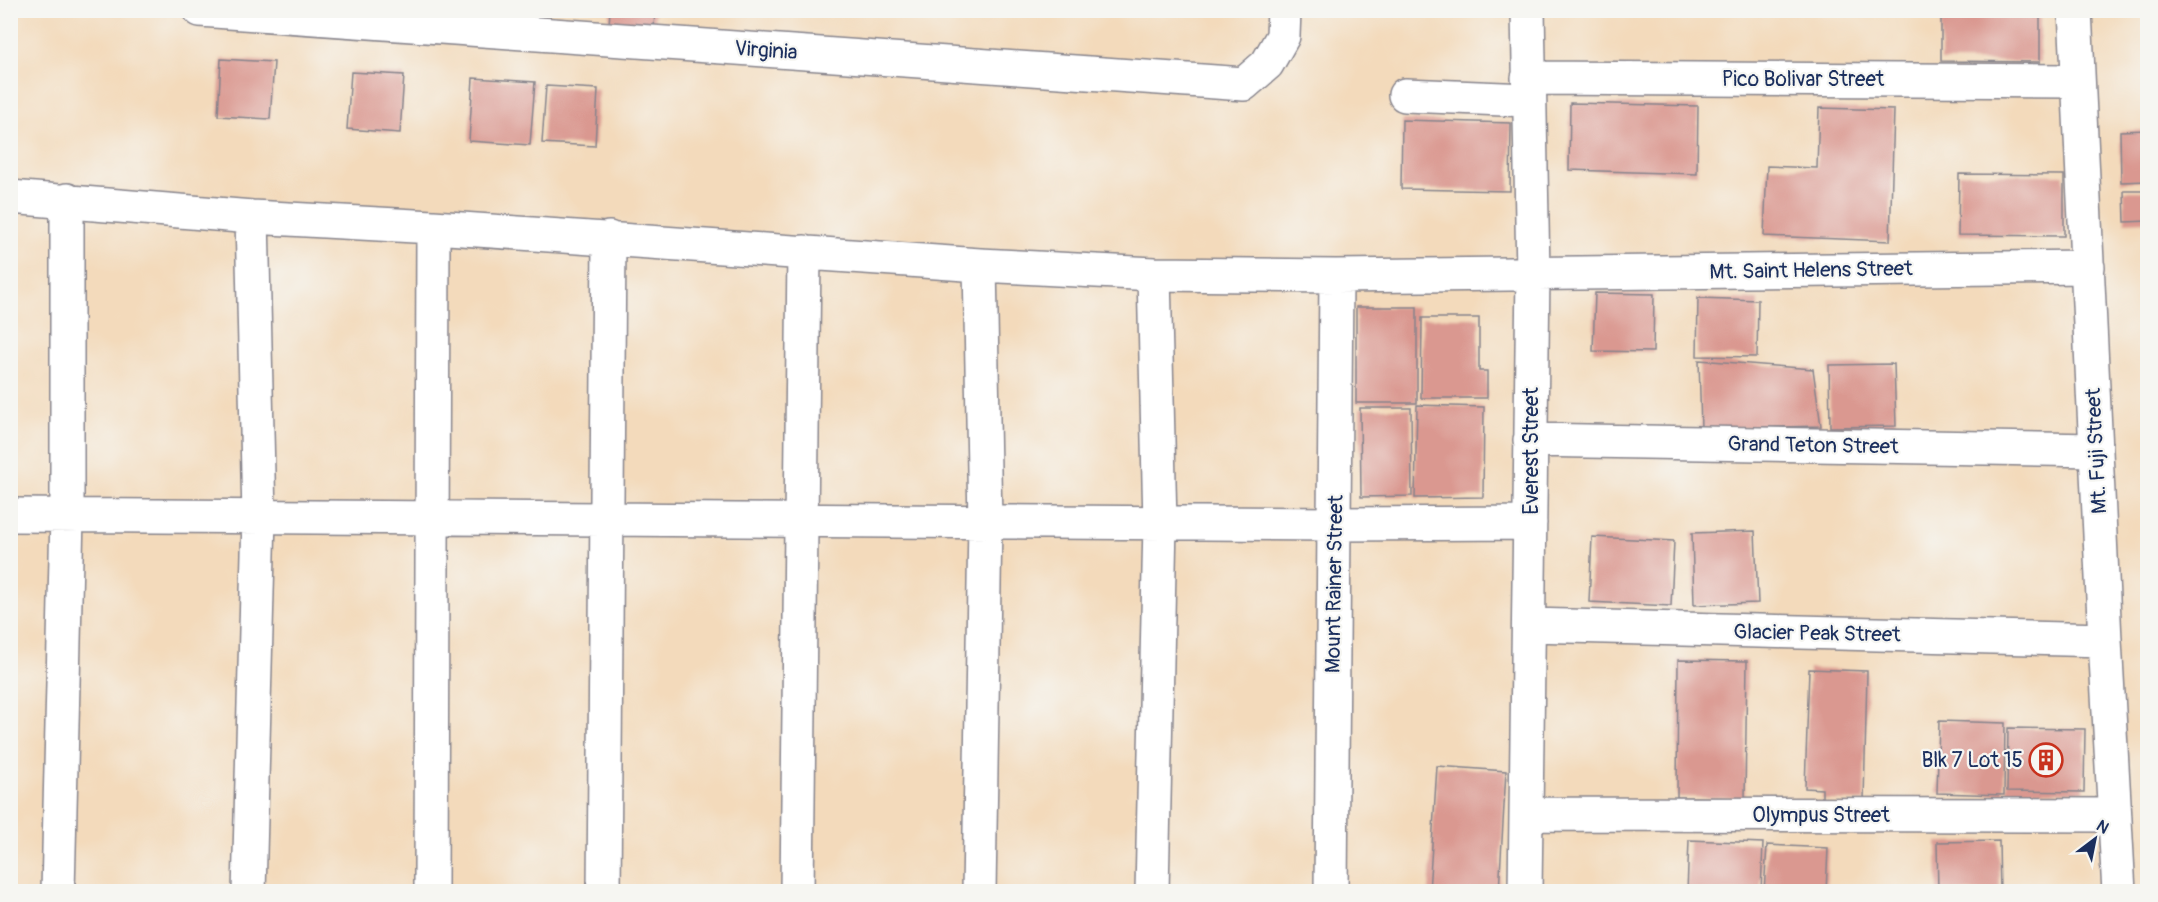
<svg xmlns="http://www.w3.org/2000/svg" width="2158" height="902" font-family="Pangolin,sans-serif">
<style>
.building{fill:#da9890}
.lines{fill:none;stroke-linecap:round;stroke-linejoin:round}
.street-casing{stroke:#87848c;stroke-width:36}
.street{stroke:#fff;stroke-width:33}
.labels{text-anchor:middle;stroke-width:4.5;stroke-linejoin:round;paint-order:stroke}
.street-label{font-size:21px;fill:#1b2f5e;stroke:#f6f6f2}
.poi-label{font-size:21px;fill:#1b2f5e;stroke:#f6f6f2;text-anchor:end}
</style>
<rect width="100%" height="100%" fill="#f6f6f2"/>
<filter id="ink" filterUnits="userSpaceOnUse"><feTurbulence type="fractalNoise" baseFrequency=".0167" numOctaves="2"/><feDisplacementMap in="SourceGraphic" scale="12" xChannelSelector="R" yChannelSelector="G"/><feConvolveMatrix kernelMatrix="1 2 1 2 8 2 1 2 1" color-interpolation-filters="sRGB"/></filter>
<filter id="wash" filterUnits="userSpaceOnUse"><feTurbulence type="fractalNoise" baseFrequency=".008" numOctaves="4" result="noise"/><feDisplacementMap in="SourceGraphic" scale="24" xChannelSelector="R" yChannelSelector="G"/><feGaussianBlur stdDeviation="1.35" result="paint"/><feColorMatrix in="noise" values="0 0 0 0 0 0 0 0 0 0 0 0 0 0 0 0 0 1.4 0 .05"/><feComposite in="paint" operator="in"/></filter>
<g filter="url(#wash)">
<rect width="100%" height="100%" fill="#f3dabb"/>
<g id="blocks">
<path class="building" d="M610 10H655L654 29 609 26Z
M1941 10H2040V62L1941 61Z
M221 59 274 62 270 119 218 116Z
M351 72 404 75 400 133 347 129Z
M473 78 535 82 530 145 469 141Z
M546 86 598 89 595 146 542 143Z
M1570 103 1698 106 1697 174 1569 170Z
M1819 108 1894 110 1890 241 1764 236 1767 166 1817 168Z
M1402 120 1511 123 1510 191 1401 189Z
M2148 130V181L2121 182 2120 131Z
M1959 174 2064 175V236L1958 235Z
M2124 191H2148V221L2125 222Z
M1595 293 1654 294 1653 352 1593 351Z
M1698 298 1758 300 1757 357 1697 356Z
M1356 307H1417V403H1356Z
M1422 318H1479V371H1487V398H1421Z
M1699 360 1813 369 1821 426 1701 429Z
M1894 364 1896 426 1830 427 1829 365Z
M1417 405 1484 407 1483 497 1415 498Z
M1360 408H1411L1412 496 1361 497Z
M1755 531 1758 603 1694 605 1692 533Z
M1592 537 1674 541 1671 606 1589 602Z
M1678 660 1747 661 1745 798 1677 797Z
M1809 669 1867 671 1864 801 1822 800V789L1805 788Z
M1939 721 2005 723 2004 795 1937 793Z
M2008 728 2085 729 2084 792 2007 791Z
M1437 766 1506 771 1499 892H1429Z
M1689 840 1763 843 1761 892H1687Z
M1999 841 2000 892H1938L1937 842Z
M1767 845 1828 848 1826 892H1764Z"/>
</g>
</g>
<g filter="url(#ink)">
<use href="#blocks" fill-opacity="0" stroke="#87848c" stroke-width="1.5"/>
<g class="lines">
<defs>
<path id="street" d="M200 10 1244 84 1267 64 1283 36 1284 10
M2075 10 2105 640 2119 892
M1528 78 2077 81
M1405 95 1528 100
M10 197 252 217 433 227 980 265 1154 274 1336 276 2088 267
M1530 440 2096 450
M10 515 1335 524 1530 523
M1530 625 2105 640
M1527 814 2114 815
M58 892 67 516V200
M249 892 259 517 252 217
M431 892 433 227
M604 892 609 238
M797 892 804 252
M979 892 985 522 980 265
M1152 892 1160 523 1154 274
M1331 892 1336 276
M1525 892 1533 273 1528 10"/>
</defs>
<use href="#street" class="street-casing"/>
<use href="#street" class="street"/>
</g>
</g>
<defs>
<symbol id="building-ring" viewBox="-11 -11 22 22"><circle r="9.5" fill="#f6f6f2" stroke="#c8321e" stroke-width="1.5"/><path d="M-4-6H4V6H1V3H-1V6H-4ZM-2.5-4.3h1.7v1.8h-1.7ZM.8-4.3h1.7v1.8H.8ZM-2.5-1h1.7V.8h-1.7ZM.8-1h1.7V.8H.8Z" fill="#c8321e"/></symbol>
</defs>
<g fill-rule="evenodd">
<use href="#building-ring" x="2027" y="741" width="38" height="38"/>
</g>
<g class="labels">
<g class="street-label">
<text transform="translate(766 50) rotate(4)" y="7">Virginia</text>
<text x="1803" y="86">Pico Bolivar Street</text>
<text transform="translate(1811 270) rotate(-1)" y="7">Mt. Saint Helens Street</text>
<text transform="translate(1813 445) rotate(1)" y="7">Grand Teton Street</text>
<text transform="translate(1531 451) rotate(-90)" y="7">Everest Street</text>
<text transform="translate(2096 451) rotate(-93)" y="7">Mt. Fuji Street</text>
<text transform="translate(1334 584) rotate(-89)" y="7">Mount Rainer Street</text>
<text transform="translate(1817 633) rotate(1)" y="7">Glacier Peak Street</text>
<text x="1821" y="822">Olympus Street</text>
</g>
<g class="poi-label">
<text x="2023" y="767">Blk 7 Lot 15</text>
</g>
</g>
<rect width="2158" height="902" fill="none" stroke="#f6f6f2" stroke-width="36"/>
<g transform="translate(2095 839) rotate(32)" stroke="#f6f6f2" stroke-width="4.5" paint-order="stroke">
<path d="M0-4.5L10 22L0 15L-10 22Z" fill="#1b2f5e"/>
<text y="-9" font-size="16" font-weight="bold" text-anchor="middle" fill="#1b2f5e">N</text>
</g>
</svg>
